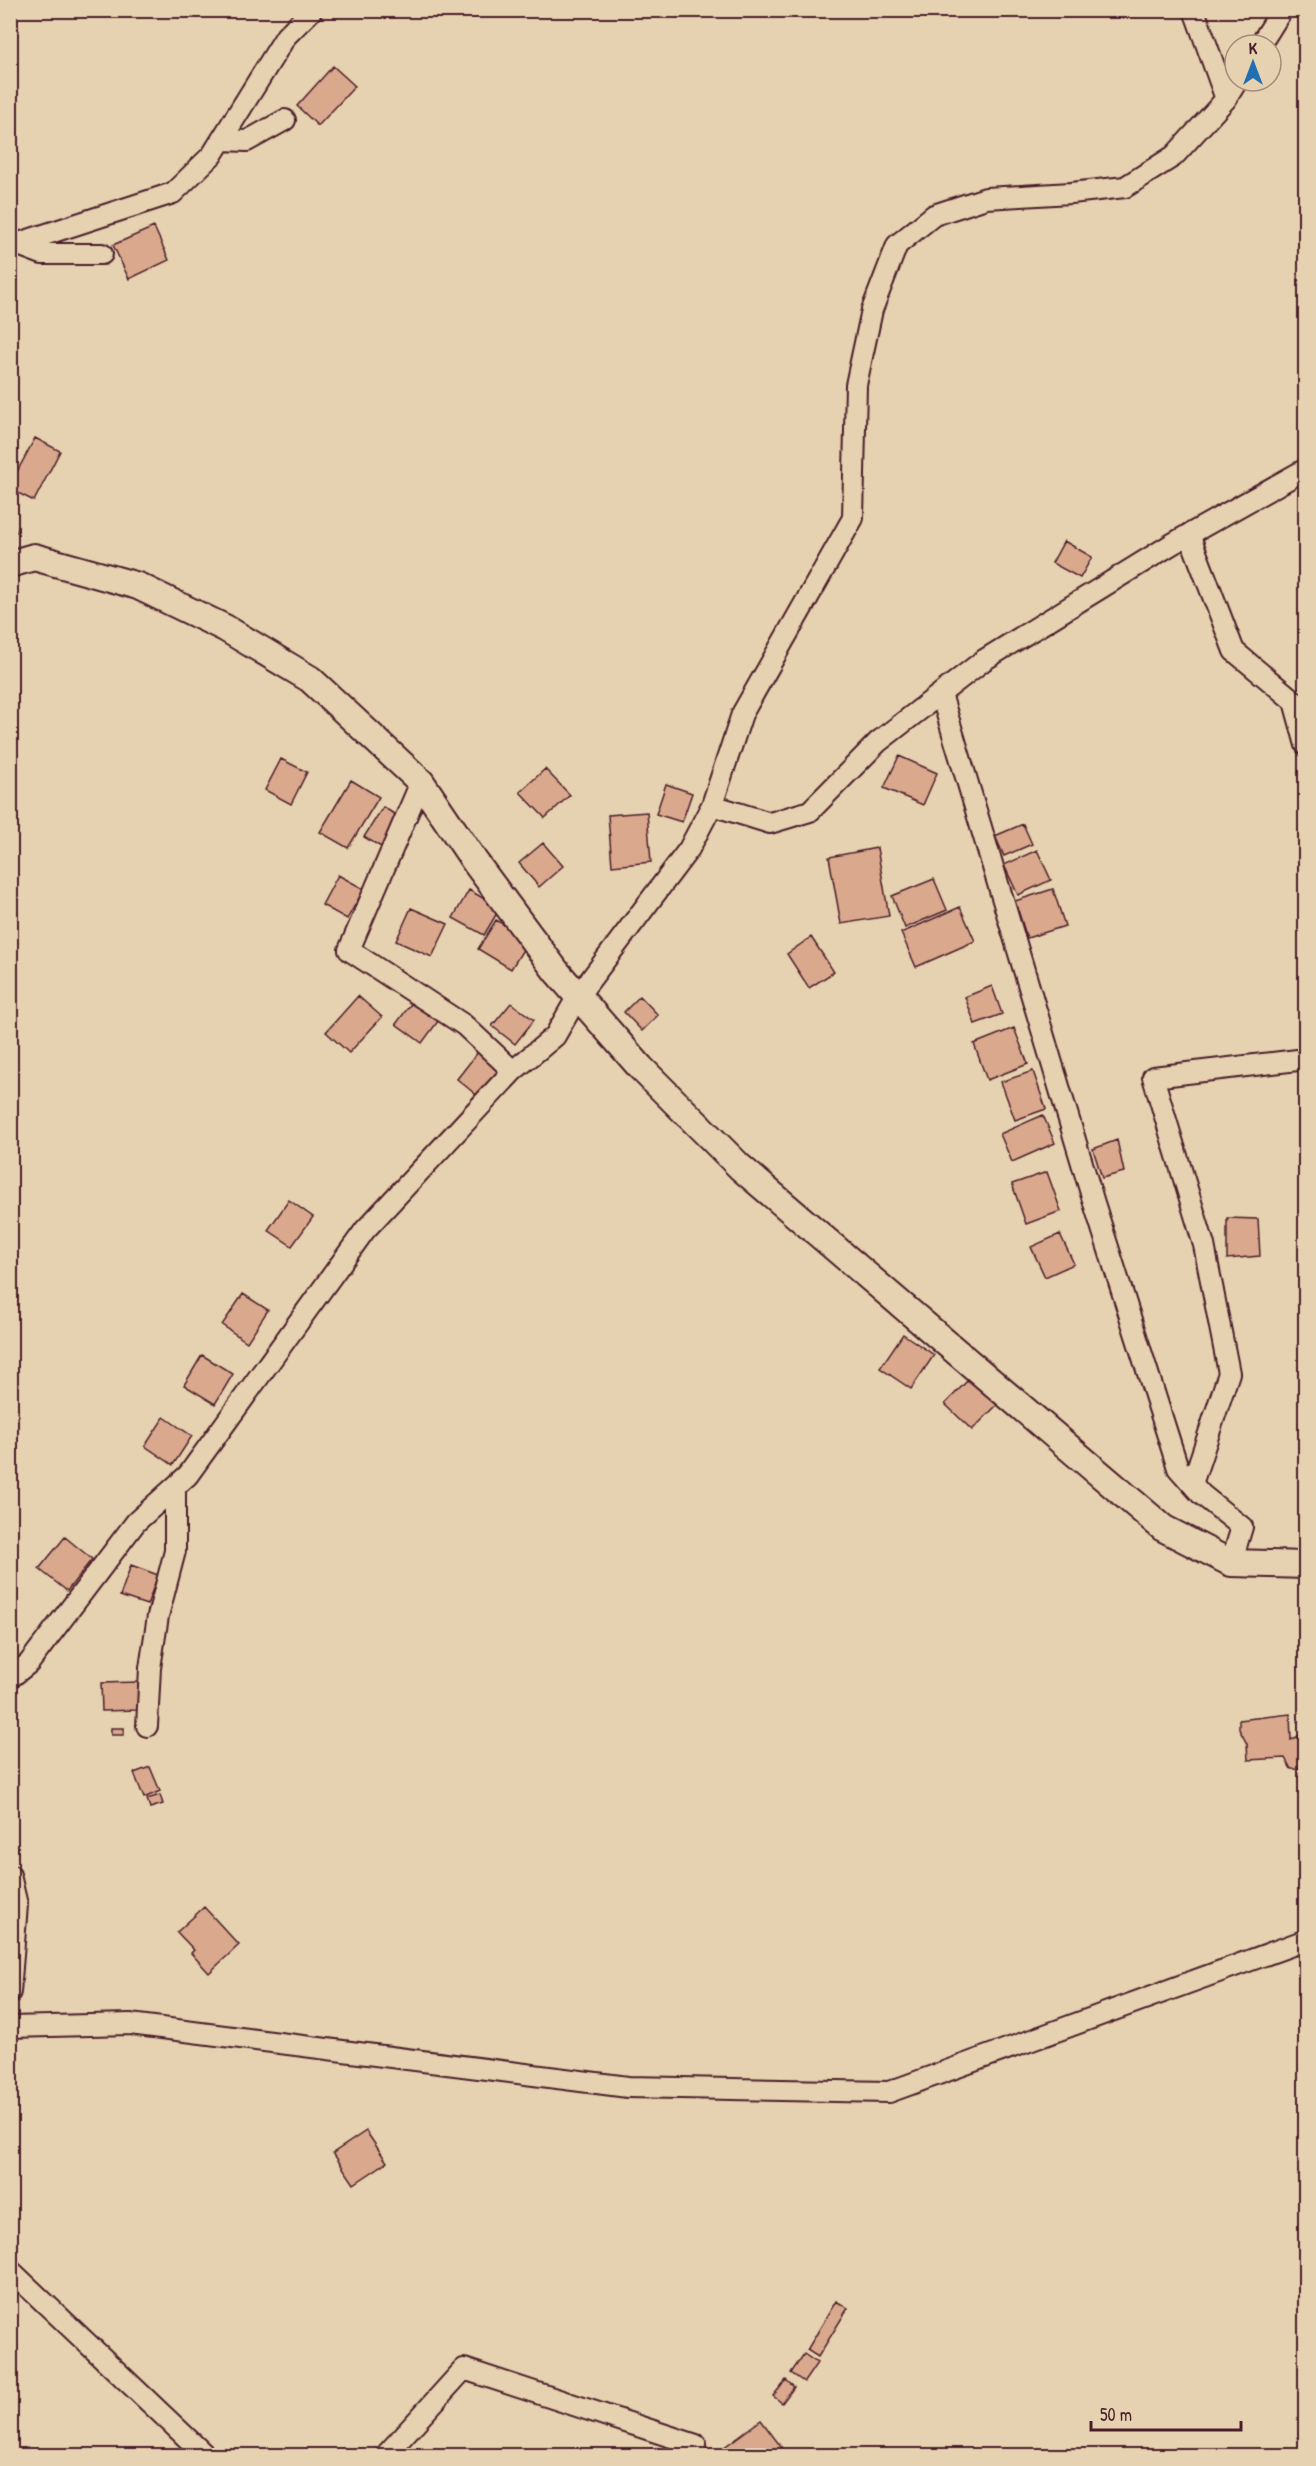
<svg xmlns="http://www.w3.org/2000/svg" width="1316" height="2466" font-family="'Patrick Hand',sans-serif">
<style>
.building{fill:#daa88d;stroke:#4a1f2b;stroke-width:1.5}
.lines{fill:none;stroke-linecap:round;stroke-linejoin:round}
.minor-casing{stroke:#4a1f2b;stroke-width:24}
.major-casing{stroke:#4a1f2b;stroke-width:30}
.minor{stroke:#e6d2b0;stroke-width:20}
.major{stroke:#e6d2b0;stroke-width:26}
</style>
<rect width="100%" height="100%" fill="#e6d2b0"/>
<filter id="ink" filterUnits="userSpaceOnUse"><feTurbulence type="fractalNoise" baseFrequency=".0167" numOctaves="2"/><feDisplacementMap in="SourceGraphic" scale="12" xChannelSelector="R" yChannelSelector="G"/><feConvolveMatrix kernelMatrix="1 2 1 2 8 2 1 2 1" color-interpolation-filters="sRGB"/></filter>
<g filter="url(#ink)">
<path class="building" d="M333 66 355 86 318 126 297 106Z
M154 227 169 260 129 279 113 245Z
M35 438 60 451 34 501 10 489V485Z
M10 515 16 532 10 533Z
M1064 541 1092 557 1080 578 1052 563Z
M899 756 937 773 923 805 884 788Z
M281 759 307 772 291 804 265 790Z
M545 769 570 795 545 818 520 792Z
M351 780 379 797 348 848 320 832Z
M666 784 692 793 682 822 656 814Z
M383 807 407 822 388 851 364 837Z
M647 812 651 862 612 866 608 815Z
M1023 824 1032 844 1004 856 995 836Z
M543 843 563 866 539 887 519 863Z
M877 848 889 916 841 924 829 857Z
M1037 850 1051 880 1018 895 1004 865Z
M338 875 364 889 347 919 322 905Z
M934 879 947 910 905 928 892 896Z
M1053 889 1065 926 1027 938 1015 901Z
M469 890 500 908 484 935 453 918Z
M960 907 975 941 916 967 901 933Z
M411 908 448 924 432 957 396 941Z
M496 920 529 940 511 969 478 949Z
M811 937 834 972 809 988 787 954Z
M992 986 1002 1014 975 1024 965 997Z
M358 996 382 1017 349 1053 326 1032Z
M640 996 658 1015 642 1031 624 1012Z
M413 1001 439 1020 422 1043 396 1024Z
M511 1003 534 1020 515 1044 492 1026Z
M1014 1028 1028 1064 987 1080 974 1044Z
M478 1052 501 1071 480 1098 457 1079Z
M1033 1071 1046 1109 1015 1120 1001 1082Z
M1043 1115 1055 1143 1012 1162 1000 1134Z
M1117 1140 1124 1172 1102 1178 1093 1149Z
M1047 1172 1061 1211 1026 1224 1012 1184Z
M289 1200 313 1217 292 1246 268 1230Z
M1227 1218 1258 1219 1260 1256 1227 1259Z
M1060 1234 1074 1264 1045 1277 1031 1247Z
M243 1294 268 1310 247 1342 222 1325Z
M903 1334 934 1355 911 1389 880 1368Z
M202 1355 233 1374 215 1404 184 1385Z
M969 1379 997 1405 972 1430 945 1404Z
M164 1417 192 1436 173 1465 145 1446Z
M65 1537 92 1559 67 1591 39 1569Z
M131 1565 158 1575 147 1605 120 1596Z
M138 1682V1710L102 1711 101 1683Z
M1290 1714 1291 1740 1306 1732V1769H1291L1285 1758 1248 1760 1247 1744 1239 1729V1720Z
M111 1728H124V1735H111Z
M150 1767 160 1791 144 1798 134 1773Z
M160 1795 163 1804 150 1808 147 1799Z
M204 1907 239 1945 209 1973 191 1953 194 1950 177 1932Z
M366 2131 387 2162 354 2184 333 2153Z
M836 2301 848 2308 818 2357 807 2350Z
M804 2354 817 2363 804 2382 791 2373Z
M786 2380 794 2387 782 2403 773 2396Z
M761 2420 785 2452 780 2456H722L719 2451Z"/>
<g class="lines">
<defs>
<path id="minor" d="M1194 10 1226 99
M1260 45 1282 10
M222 140 247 141 285 120
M16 244 42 254H102
M10 248 16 244 173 193 212 155 286 36 312 10
M1189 534 1234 651 1294 701 1306 745
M941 694 1094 1203 1178 1468 1201 1494 1242 1527 1231 1563
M421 782 349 950 464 1025 513 1071
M712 805 770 823 810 811 878 742 984 660 1172 544 1306 469
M1192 1484 1229 1373 1204 1245 1153 1077 1306 1059
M10 1678 29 1663 136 1522 188 1475 365 1230 513 1071 555 1036 578 996 689 849 712 805 742 714 853 518 856 385 872 310 897 245 934 215 986 198 1071 193 1125 187 1174 156 1226 99 1237 81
M147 1726 150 1668 158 1616 175 1551V1487
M10 1875 17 1905 10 1992
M10 2027 130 2024 628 2087 889 2092 1306 1940
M10 2270 206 2456
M385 2456 464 2369 696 2445"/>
<path id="major" d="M10 564 34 557 138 586 225 628 310 679 421 782 475 862 556 971 641 1068 740 1167 1163 1528 1231 1563 1306 1565"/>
</defs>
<use href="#minor" class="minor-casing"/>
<use href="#major" class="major-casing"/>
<use href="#minor" class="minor"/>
<use href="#major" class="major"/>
</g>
</g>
<rect width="1316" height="2466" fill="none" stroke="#e6d2b0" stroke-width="36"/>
<rect x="18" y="18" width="1280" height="2430" fill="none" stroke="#4a1f2b" stroke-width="2" filter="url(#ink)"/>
<g transform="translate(1253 63)"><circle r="28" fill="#e6d2b0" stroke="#a88a7b" stroke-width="1.5"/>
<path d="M0-4.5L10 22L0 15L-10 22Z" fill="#1f6fb2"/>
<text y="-9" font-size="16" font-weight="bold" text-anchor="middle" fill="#4a1f2b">K</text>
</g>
<path d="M1091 2421v9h150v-9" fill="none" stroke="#4a1f2b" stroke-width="3"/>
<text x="1100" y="2421" font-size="18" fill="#4a1f2b" stroke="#e6d2b0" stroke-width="4.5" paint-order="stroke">50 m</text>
</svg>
